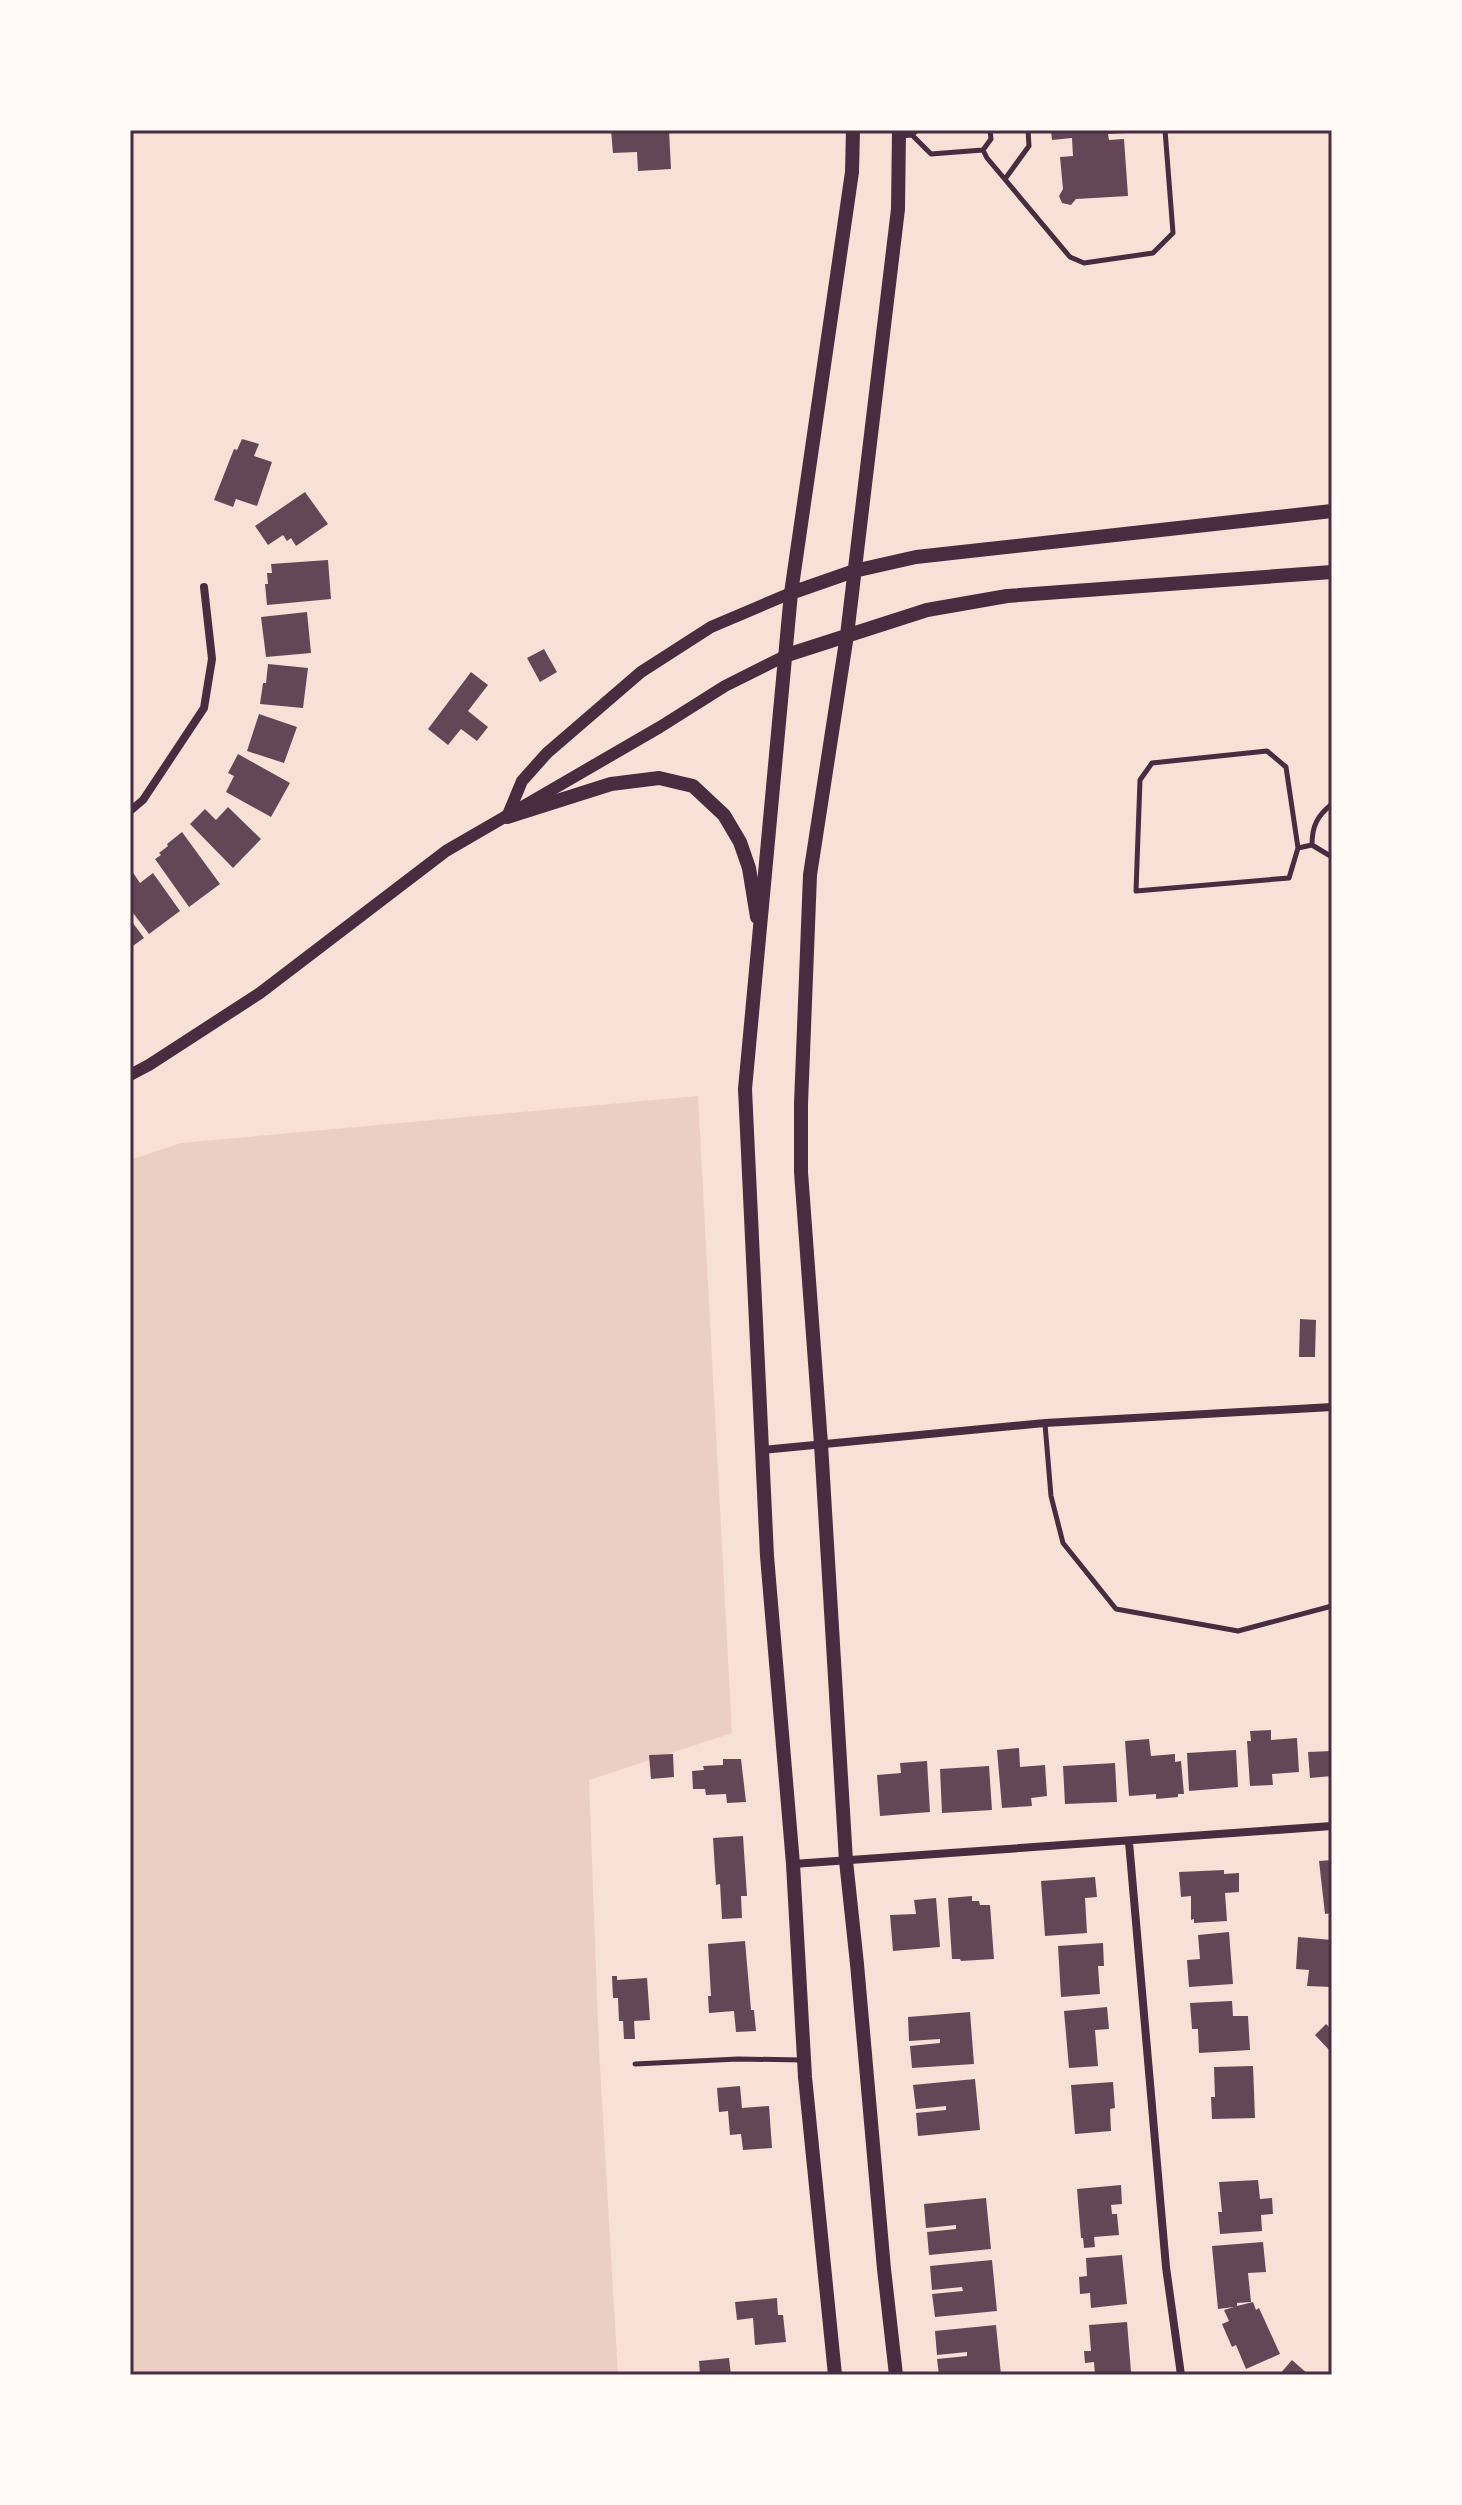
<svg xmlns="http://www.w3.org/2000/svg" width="1462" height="2505" font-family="'Noto Sans',sans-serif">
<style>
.green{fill:#ebcfc5}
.building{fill:#644757}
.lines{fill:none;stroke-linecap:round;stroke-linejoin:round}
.service{stroke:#4a2c40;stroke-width:5}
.minor{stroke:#4a2c40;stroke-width:8}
.tertiary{stroke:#4a2c40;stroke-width:12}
.secondary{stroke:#4a2c40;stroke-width:14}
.neatline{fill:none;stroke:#4a2c40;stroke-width:3}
</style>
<rect width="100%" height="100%" fill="#f7e1d7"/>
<path class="green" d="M698 1096 732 1733 589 1780 599 2049 618 2375H130V1160L181 1143Z"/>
<path class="building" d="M611 130H669L671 169 638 171 637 152 613 153Z
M1051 130H1124L1125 133 1108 134 1109 140 1124 139 1128 196 1076 199 1071 205 1062 203 1059 196 1063 189 1060 157 1073 156 1072 138 1052 140Z
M242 439 259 444 254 456 272 462 257 506 236 499 233 507 214 500 234 449 237 450Z
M305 492 328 524 296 546 291 538 287 541 283 535 268 545 255 526Z
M328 560 331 599 267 605 265 584H268L267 573H272L271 564Z
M307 612 311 653 266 657 261 617Z
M544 649 557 672 540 682 527 658Z
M268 664 308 668 303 708 260 704 263 683H266Z
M471 672 488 685 468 711 488 727 477 741 461 729 448 745 428 729Z
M259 714 297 727 284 763 247 751Z
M238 754 290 783 271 817 226 792 234 776 228 773Z
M228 807 261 839 233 868 190 824 205 809 216 820Z
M182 832 220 884 189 907 155 859 161 855 159 853 168 846 167 844Z
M130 868 140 883 153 873 180 911 149 934 130 909Z
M130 919 144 938 130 948Z
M1300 1319 1316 1320 1315 1357H1299Z
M1271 1730V1740L1297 1738 1299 1772 1272 1774 1273 1785 1250 1786 1247 1741H1251L1250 1731Z
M1149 1739 1151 1756 1175 1754V1762L1181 1761 1184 1794H1178V1797L1156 1799V1794L1129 1796 1125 1741Z
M1019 1748 1020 1767 1045 1765 1047 1796 1031 1798 1032 1806 1002 1808 997 1750Z
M1236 1750 1238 1787 1189 1791 1187 1753Z
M1332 1751V1776L1310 1778 1308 1752Z
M673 1754 674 1777 651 1779 649 1755Z
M723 1759H741L746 1802 727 1803 726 1794 706 1795 705 1789H693L692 1771 704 1770 703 1766 723 1765Z
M927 1761 930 1812 880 1816 877 1775 901 1773 900 1763Z
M1115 1763 1117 1802 1065 1804 1063 1766Z
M989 1766 992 1810 942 1813 940 1769Z
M743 1836 747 1896H741L742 1918 722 1919 720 1884 716 1885 713 1838Z
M1332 1860V1913L1325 1914 1319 1861Z
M1224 1870V1874L1239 1873V1892L1225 1893 1227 1921 1194 1923V1919L1191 1920V1896L1181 1897 1179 1872Z
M1095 1877 1097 1897 1085 1898 1087 1933 1045 1936 1041 1881Z
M972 1896V1901H979L980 1905H990L994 1959 961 1961 960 1959H952L948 1898Z
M936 1898 940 1947 893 1951 890 1915 916 1914 914 1900Z
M1229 1932 1233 1984 1189 1987 1187 1960 1200 1959 1198 1935Z
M1298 1937 1332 1940V1987L1307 1986 1309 1970 1296 1969Z
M745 1941 751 2010H754L756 2031 736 2032 734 2011 709 2013 708 1996H711L708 1944Z
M1103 1943 1104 1966H1098L1100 1994 1061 1997 1058 1946Z
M612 1976H617V1980L647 1978 650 2020 634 2021 635 2039H624L623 2021H619L618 1998H613Z
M1232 2001 1233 2016H1248L1250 2050 1199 2053 1198 2029H1192L1190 2003Z
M1107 2007 1109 2029 1095 2030 1098 2066 1069 2068 1064 2011Z
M970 2012 974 2064 912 2068 910 2046 940 2043V2039L909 2041 908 2017Z
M1326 2024 1330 2028 1332 2026V2053L1315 2035Z
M1253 2066 1255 2118 1212 2119 1211 2097H1215L1214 2067Z
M975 2079 980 2130 918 2136 916 2113 946 2110V2106L916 2109 913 2085Z
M1113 2082 1115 2108 1110 2109 1111 2131 1075 2134 1071 2085Z
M740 2086 742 2108 769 2106 772 2148 743 2150 741 2134 730 2135 728 2111 719 2112 717 2088Z
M1258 2180 1260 2199 1272 2198 1273 2214 1261 2215 1262 2231 1220 2234 1218 2212H1222L1219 2182Z
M1121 2185 1122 2204 1111 2205 1112 2214H1117L1119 2235 1094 2237 1095 2247 1084 2248 1083 2238H1081L1077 2189Z
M986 2198 991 2249 929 2255 927 2232 956 2229V2225L926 2228 924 2204Z
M1263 2242 1266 2272 1248 2273 1251 2302 1237 2303V2306L1253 2302 1256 2310 1259 2308 1280 2354 1246 2369 1236 2345 1232 2347 1222 2324 1229 2321 1224 2310 1234 2307 1218 2309 1212 2246Z
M1122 2255 1127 2304 1091 2308 1090 2293 1080 2294 1079 2277 1087 2276 1086 2258Z
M992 2260 997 2311 935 2317 932 2294 963 2291 962 2287 932 2290 930 2266Z
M777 2298 778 2315H783L786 2342 755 2345 753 2318 737 2320 735 2302Z
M1127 2322 1131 2372 1095 2375 1094 2362 1085 2363 1084 2351H1091L1089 2325Z
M996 2325 1001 2375H939L937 2359 967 2356V2352L937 2355 935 2331Z
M729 2358 731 2375H700L699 2361Z
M1292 2360 1309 2375H1279Z"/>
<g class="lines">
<path class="service" d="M912 135 931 154 983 150 991 139 990 130
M900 136 912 135 917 130
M983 150 987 158 1070 257 1084 263 1153 253 1173 233 1165 130
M1005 179 1029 146 1028 130
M1267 751 1286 767 1298 848 1289 878 1136 891 1140 780 1152 763Z
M1312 845C1312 826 1317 816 1332 804
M1298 848 1312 845 1332 857
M1045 1424 1051 1496 1063 1543 1116 1609 1238 1631 1332 1606
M635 2064 738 2059 803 2060"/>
<path class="minor" d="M130 811 143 800 204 708 212 659 204 587
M762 1450 1045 1423 1332 1407
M1129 1842 1166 2267 1181 2375
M793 1864 1332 1826"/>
<path class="tertiary" d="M507 817 522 781 547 753 641 672 711 627 791 593
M130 1075 149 1065 260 993 446 851 660 727 725 686 787 655"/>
<path class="secondary" d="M791 593 854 571 916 557 1332 511
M787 655 927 610 1007 596 1332 572
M507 817 611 784 659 778 693 786 724 815 740 842 749 868 757 917
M835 2375 805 2077 793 1864 767 1556 745 1089 791 593 852 172 853 130
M896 2375 884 2269 857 1964 846 1861 821 1444 801 1172V1104L810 875 847 635 898 209 899 130"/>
</g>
<rect width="1462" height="2505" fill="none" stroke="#fffaf5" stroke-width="264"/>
<rect x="132" y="132" width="1198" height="2241" class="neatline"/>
</svg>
